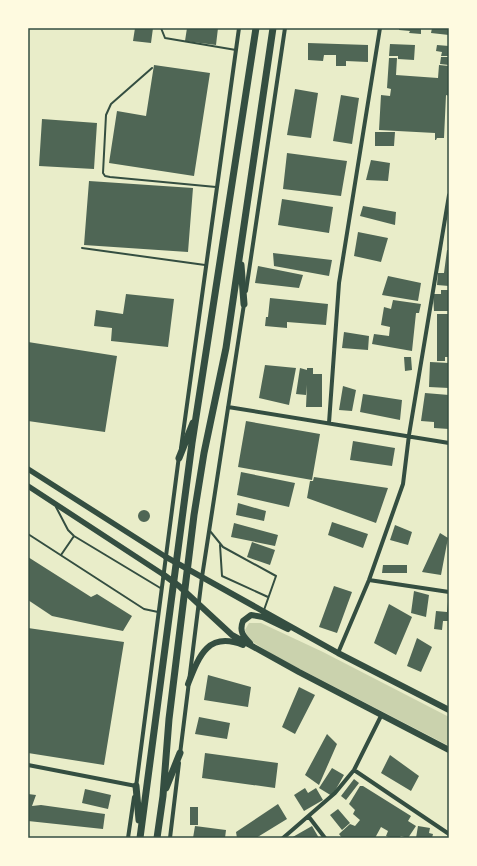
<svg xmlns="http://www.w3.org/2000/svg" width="477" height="866" font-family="'DejaVu Sans',sans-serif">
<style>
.green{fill:#cad2ad}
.building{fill:#4f6655}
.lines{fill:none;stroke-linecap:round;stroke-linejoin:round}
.service{stroke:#344e41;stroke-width:2}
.minor{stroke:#344e41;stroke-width:4}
.tertiary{stroke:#344e41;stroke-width:5.5}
.secondary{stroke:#344e41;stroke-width:6}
.trunk{stroke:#344e41;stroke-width:7}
.neatline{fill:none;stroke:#344e41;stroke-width:1.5}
</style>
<rect width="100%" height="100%" fill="#e9edc9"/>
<path class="green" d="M249 623H261L323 652 449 717V746L273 655 248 639 245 630Z"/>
<path class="building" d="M135 28H153L151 43 133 41Z
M187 28H218L216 45 185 41Z
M399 28H421V34L409 33 410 31 399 30Z
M432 28H449V35L431 33Z
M308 43 368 45V62L346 61V66H336V55H324L323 61 308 60Z
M390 44 415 45 414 60 398 59V56H389Z
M437 45 449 46V56H441L442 52 436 51Z
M441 57H449V65L440 64Z
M389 58H397L396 75 438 78 439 65 449 66V96L446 95 444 138H437L436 140H435V133L379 130 381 95 390 96 391 89 387 88Z
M154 65 210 73 194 176 109 163 117 111 146 116Z
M295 89 318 93 311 138 287 135Z
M341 95 359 98 352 144 333 141Z
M42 119 97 123 94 169 39 166Z
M375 132H395L394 146H375Z
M287 153 347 161 341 196 283 189Z
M371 160 390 163 388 181 366 180Z
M89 181 193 188 188 252 84 245Z
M282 199 333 207 329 233 278 225Z
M363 206 396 212 395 225 360 216Z
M358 232 388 238 381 262 354 256Z
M447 250H449V286L437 285 438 273H444Z
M273 253 332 260 329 276 274 266Z
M258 266 303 275 299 288 255 283Z
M388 276 421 283 418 301 382 295Z
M441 290H449V311H434L433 294H441Z
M126 294 174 299 168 347 111 341 112 328 94 326 96 310 123 314Z
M270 298 328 304 326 325 287 322V328L265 326 266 317H268Z
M393 300 421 304 419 313H416L412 351 372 344 374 334 389 336 390 327 381 325 384 307 391 309Z
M437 314H449V357H445V361H437Z
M344 332 369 336 368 350 342 348Z
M28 342 117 356 105 432 28 421Z
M404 357H411L412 370 405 371Z
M430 362 449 363V388L429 387Z
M265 365 296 368 289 405 259 398Z
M300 368 307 370V368H313V374H322V407H306L307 385 306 395 296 394Z
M343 386 356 390 352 411 339 410Z
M425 393 449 395V429L434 428V422L421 421Z
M363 394 402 400 400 420 360 412Z
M246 421 320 434 312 480 238 467Z
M353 441 395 448 392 466 350 460Z
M241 472 295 483 289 507 237 495Z
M314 477 388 488 376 523 307 498 310 481H313Z
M238 503 266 511 264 521 236 515Z
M138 516a6 6 0 1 1 12 0a6 6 0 1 1-12 0Z
M332 522 368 534 363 548 328 535Z
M234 523 278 535 275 546 231 537Z
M395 525 412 532 408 545 390 540Z
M440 533 448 538 441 575 422 572Z
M252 542 275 550 270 565 247 557Z
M28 557 91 597 97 594 132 616 123 631 52 616 28 600Z
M383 565H407V573H382Z
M334 586 352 592 337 633 319 627Z
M414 591 429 595 426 617 411 613Z
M448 602 449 621H443L442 630 434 629 436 611 447 612Z
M389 604 412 617 396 655 374 643Z
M28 628 124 642 104 765 28 753Z
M417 638 432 647 421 672 407 666Z
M208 675 251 687 248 707 204 700Z
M299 687 315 695 295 734 282 727Z
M199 717 230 723 227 739 195 734Z
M327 734 337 744 319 785 305 775Z
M205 753 278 763 275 788 202 778Z
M390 755 419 776 411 791 381 773Z
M332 768 344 775 332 796 319 788Z
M354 779 359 783 346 800 341 796Z
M360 786H363L411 816 408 821 416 826 408 838 401 836 399 838H390L386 836 388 831 381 827 375 838H342L339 834 350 824 355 826 360 820 353 814 355 810 349 804Z
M305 788 308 793 316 788 323 800 304 811 294 795Z
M85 789 111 795 108 809 82 803Z
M28 794 36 795 32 806 41 805 105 814 103 829 28 821Z
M278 804 287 819 256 838H237L236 832Z
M190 807H198V825H190Z
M338 809 350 823 342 830 330 815Z
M195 826 226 830 225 838H193Z
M312 826 319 838H291Z
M418 826 430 828 429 833 433 834 432 838H416Z"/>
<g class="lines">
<path class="service" d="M161 28 165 38 236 50
M152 68 111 104 106 115 103 173 105 176 110 177 216 187
M82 248 205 265
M56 507 68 530 74 536 162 589
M210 531 223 547 276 576 264 610
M28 534 144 609 158 612
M220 545 222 576 268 597
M61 555 74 536"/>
<path class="minor" d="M246 291 285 28
M228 407 449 443
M329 423 339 283 380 28
M181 448 239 28
M369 580 449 592
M338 653 369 580 403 484 409 435 449 195
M180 754 202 577 244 304
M28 765 136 786
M354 770 449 834
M136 787 179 456
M309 817 325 838
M128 838 134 797
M170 838 179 763
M283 838 335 793 354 770 381 716"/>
<path class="tertiary" d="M28 469 166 557
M28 486 164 575"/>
<path class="secondary" d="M166 557 338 653 449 710
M164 575 179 586 232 635 299 672 449 750
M250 643C243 636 239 631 243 621L251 615 263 617 288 629
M188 684C199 656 208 631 243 645"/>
<path class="trunk" d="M241 265 244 304
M179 458 193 423
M136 786 139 820
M166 788 180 753
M140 838 192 443 256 28
M157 838 163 796 169 719 194 515 204 453 226 348 273 28"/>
</g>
<rect width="477" height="866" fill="none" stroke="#fefae0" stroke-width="58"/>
<rect x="29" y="29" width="419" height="808" class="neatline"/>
</svg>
